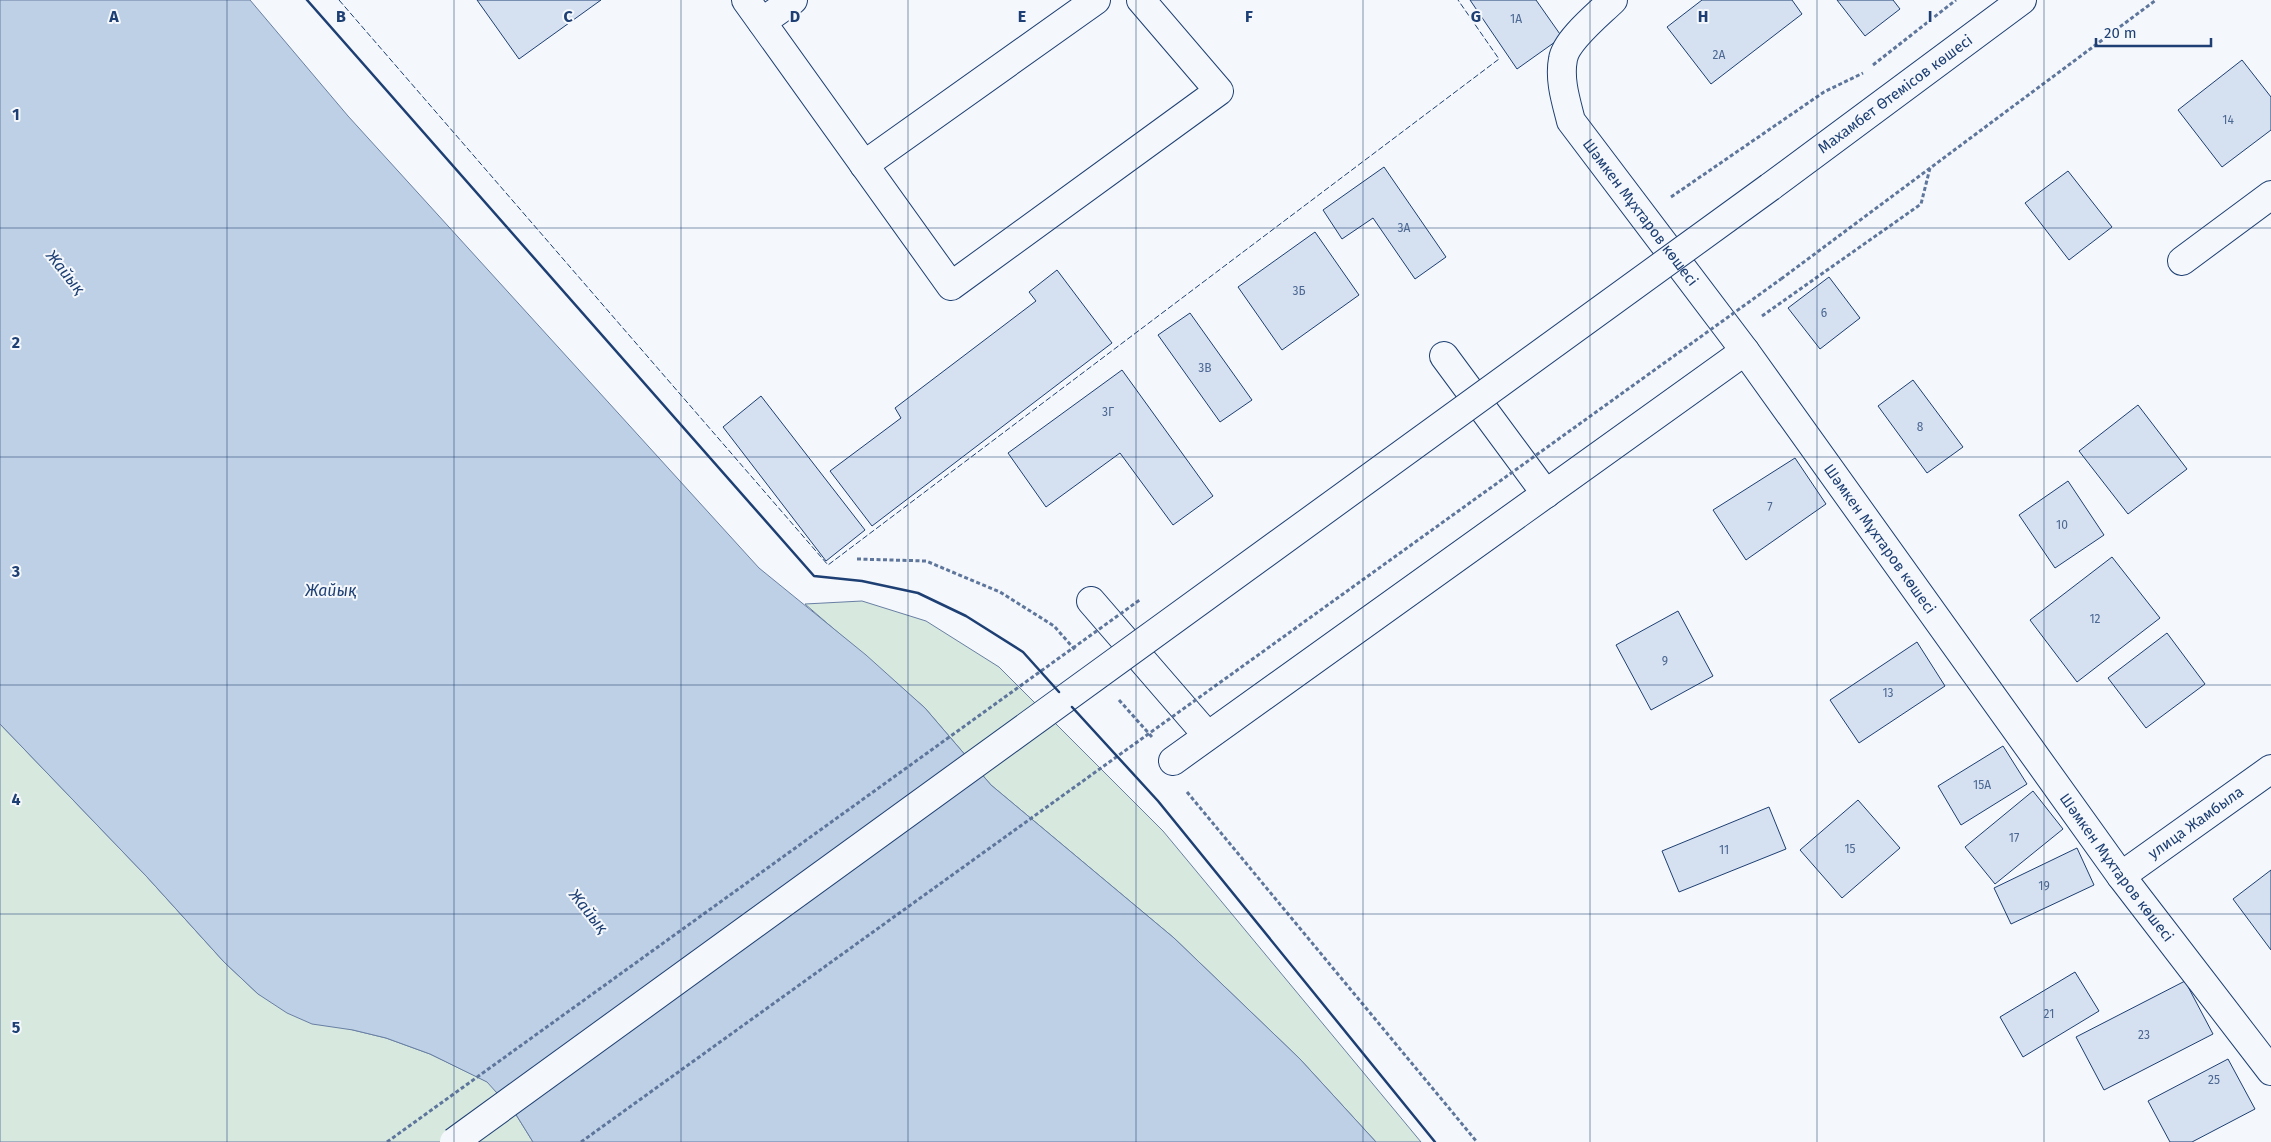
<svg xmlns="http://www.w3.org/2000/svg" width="2271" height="1142" font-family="'Fira Sans',sans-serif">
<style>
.green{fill:#d7e8df;stroke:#687fa3}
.water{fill:#bed0e5;stroke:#687fa3}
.building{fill:#d5e0f0;stroke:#1d3f73}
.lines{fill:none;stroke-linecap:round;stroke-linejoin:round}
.minor-casing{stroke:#1d3f73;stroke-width:30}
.major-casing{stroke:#1d3f73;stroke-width:30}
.path{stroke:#5e769c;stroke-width:3;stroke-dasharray:4 2.5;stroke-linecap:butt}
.minor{stroke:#f4f7fb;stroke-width:28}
.major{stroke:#f4f7fb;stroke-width:28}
.major-bridge-casing{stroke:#1d3f73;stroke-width:30;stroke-linecap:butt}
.path-bridge{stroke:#5e769c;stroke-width:3;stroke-dasharray:4 2.5;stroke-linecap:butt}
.major-bridge{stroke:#f4f7fb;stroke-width:28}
.fence{stroke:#1d3f73;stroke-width:1;stroke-dasharray:6 2.5;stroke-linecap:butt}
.wall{stroke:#1d3f73;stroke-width:2.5}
.grid{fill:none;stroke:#1d3f73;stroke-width:1;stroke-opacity:0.55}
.labels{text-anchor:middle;stroke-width:4;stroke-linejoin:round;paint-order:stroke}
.number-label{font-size:12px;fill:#4b6792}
.street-label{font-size:15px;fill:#1d3f73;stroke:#f4f7fb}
.water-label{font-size:16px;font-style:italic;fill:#1d3f73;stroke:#f4f7fb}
.grid-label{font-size:16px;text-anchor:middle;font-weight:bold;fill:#1d3f73;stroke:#f4f7fb;stroke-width:4;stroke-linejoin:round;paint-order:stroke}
</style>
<rect width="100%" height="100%" fill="#f4f7fb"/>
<path class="green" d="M862 601 926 621 999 667 1163 831 1421 1142H1376L1300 1059 1174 938 991 785 925 708 805 604Z
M0 724 147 877 224 962 258 994 353 1030 386 1038 430 1054 488 1082 515 1113 533 1142H0Z"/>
<path class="water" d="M0 0H250L348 116 759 568 866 655 925 708 991 785 1174 938 1300 1059 1376 1142H533L515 1113 487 1082 430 1054 386 1038 353 1030 312 1024 287 1013 258 994 224 962 147 877 0 724Z"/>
<path class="building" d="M477 0H601L519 59Z
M1470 0H1536L1562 37 1517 69Z
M1702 0H1792L1802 14 1711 84 1667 27Z
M1837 0H1893L1900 9 1865 36Z
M2242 60 2271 97V130L2222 167 2178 110Z
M1384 167 1446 257 1415 279 1373 218 1342 239 1323 210Z
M2068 171 2112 227 2069 260 2025 203Z
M1315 232 1359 295 1282 350 1238 287Z
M1057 270 1112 343 872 526 830 471 901 418 895 408 1036 301 1029 292Z
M1829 277 1860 318 1820 349 1788 308Z
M1190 313 1252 400 1220 422 1158 335Z
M1122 370 1213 496 1173 525 1120 453 1046 507 1008 453Z
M1913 380 1963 447 1927 473 1878 406Z
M761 396 865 530 826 561 723 427Z
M2138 405 2187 469 2128 514 2079 451Z
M1795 458 1826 504 1746 560 1713 510Z
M2068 481 2104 535 2055 568 2019 515Z
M2112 557 2160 618 2077 682 2030 620Z
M1678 611 1713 676 1651 710 1616 645Z
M2167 633 2205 684 2146 728 2108 678Z
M1917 642 1945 686 1859 743 1830 700Z
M2003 746 2027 784 1961 825 1938 786Z
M2033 791 2063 829 1995 884 1965 847Z
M1858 800 1900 848 1842 898 1800 850Z
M1769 807 1786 849 1679 892 1662 851Z
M2077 848 2094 885 2011 924 1994 888Z
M2271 870V950L2233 899Z
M2075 972 2099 1011 2023 1057 2000 1017Z
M2185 981 2213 1034 2104 1090 2076 1037Z
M2228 1059 2255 1109 2192 1142H2170L2148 1101Z"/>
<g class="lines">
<defs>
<g id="minor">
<path d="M746 0 951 286 1219 91 1141 0"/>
<path id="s1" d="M1613 0C1600 13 1566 40 1563 59 1559 80 1566 101 1571 121L1745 351 2121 876 2271 1071"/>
<path d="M762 22 793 0"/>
<path d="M864 165 1096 0"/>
<path d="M2182 261 2271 195"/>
<path d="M1444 356 1546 494"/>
<path d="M1091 601 1207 735"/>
<path d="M1173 761 1745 351"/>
<path id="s2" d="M2121 876 2271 769"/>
</g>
<g id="major">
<path id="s3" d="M1770 187 2022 0"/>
</g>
</defs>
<use href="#minor" class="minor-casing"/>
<use href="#major" class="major-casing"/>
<path class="path" d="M1873 65 1956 0
M1671 197 1824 92 1863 73
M1781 279 2156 0
M1762 316 1921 204 1930 168
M857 559 926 561 1000 592 1054 626 1076 651
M1119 700 1152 737
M1187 792 1477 1142"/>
<use href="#minor" class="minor"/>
<use href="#major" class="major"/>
<defs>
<path id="major-bridge" d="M454 1142 1770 187"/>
</defs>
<use href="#major-bridge" class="major-bridge-casing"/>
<path class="path-bridge" d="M387 1142 1141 599
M581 1142 1781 279"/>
<use href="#major-bridge" class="major-bridge"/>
<path class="fence" d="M339 0 828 565 1499 59 1458 0"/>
<path class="wall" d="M307 0 814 576 862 581 918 593 966 616 1023 652 1059 692
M1072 707 1158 801 1435 1142"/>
</g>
<path class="grid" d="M227 0V1142M454 0V1142M681 0V1142M908 0V1142M1136 0V1142M1363 0V1142M1590 0V1142M1817 0V1142M2044 0V1142M0 228H2271M0 457H2271M0 685H2271M0 914H2271"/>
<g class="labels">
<g class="number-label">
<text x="1516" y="23">1А</text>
<text x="1719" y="59">2А</text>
<text x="2228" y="124">14</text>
<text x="1404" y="232">3А</text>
<text x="1299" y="295">3Б</text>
<text x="1824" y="317">6</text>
<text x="1205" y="372">3В</text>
<text x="1108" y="416">3Г</text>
<text x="1920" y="431">8</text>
<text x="1770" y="511">7</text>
<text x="2062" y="529">10</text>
<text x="2095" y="623">12</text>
<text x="1665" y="665">9</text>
<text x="1888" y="697">13</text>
<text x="1982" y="789">15А</text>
<text x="2014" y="842">17</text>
<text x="1850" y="853">15</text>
<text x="1724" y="854">11</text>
<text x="2044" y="890">19</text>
<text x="2049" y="1018">21</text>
<text x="2144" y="1039">23</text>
<text x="2214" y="1084">25</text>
</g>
<g class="street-label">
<text dy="5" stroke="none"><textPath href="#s3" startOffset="156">Махамбет Өтемісов көшесі</textPath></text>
<text dy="5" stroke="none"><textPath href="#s1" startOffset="256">Шәмкен Мұхтаров көшесі</textPath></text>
<text dy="5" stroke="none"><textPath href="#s1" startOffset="661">Шәмкен Мұхтаров көшесі</textPath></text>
<text dy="5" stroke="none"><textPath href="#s2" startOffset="92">улица Жамбыла</textPath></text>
<text dy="5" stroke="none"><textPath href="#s1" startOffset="1066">Шәмкен Мұхтаров көшесі</textPath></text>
</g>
<g class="water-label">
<text transform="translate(66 272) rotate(51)" y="6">Жайық</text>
<text x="331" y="596">Жайық</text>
<text transform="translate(589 911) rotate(51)" y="6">Жайық</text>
</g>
</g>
<g class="grid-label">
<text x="114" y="22">A</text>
<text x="341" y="22">B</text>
<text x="568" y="22">C</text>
<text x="795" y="22">D</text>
<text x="1022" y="22">E</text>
<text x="1249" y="22">F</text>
<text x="1476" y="22">G</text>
<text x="1703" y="22">H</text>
<text x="1930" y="22">I</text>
<text x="16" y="120">1</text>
<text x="16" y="348">2</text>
<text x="16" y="577">3</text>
<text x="16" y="805">4</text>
<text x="16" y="1033">5</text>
</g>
<path d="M2096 38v8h115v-8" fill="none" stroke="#1d3f73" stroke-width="2.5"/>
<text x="2104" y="38" font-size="15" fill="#1d3f73" stroke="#f4f7fb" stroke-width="4" paint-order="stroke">20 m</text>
</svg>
